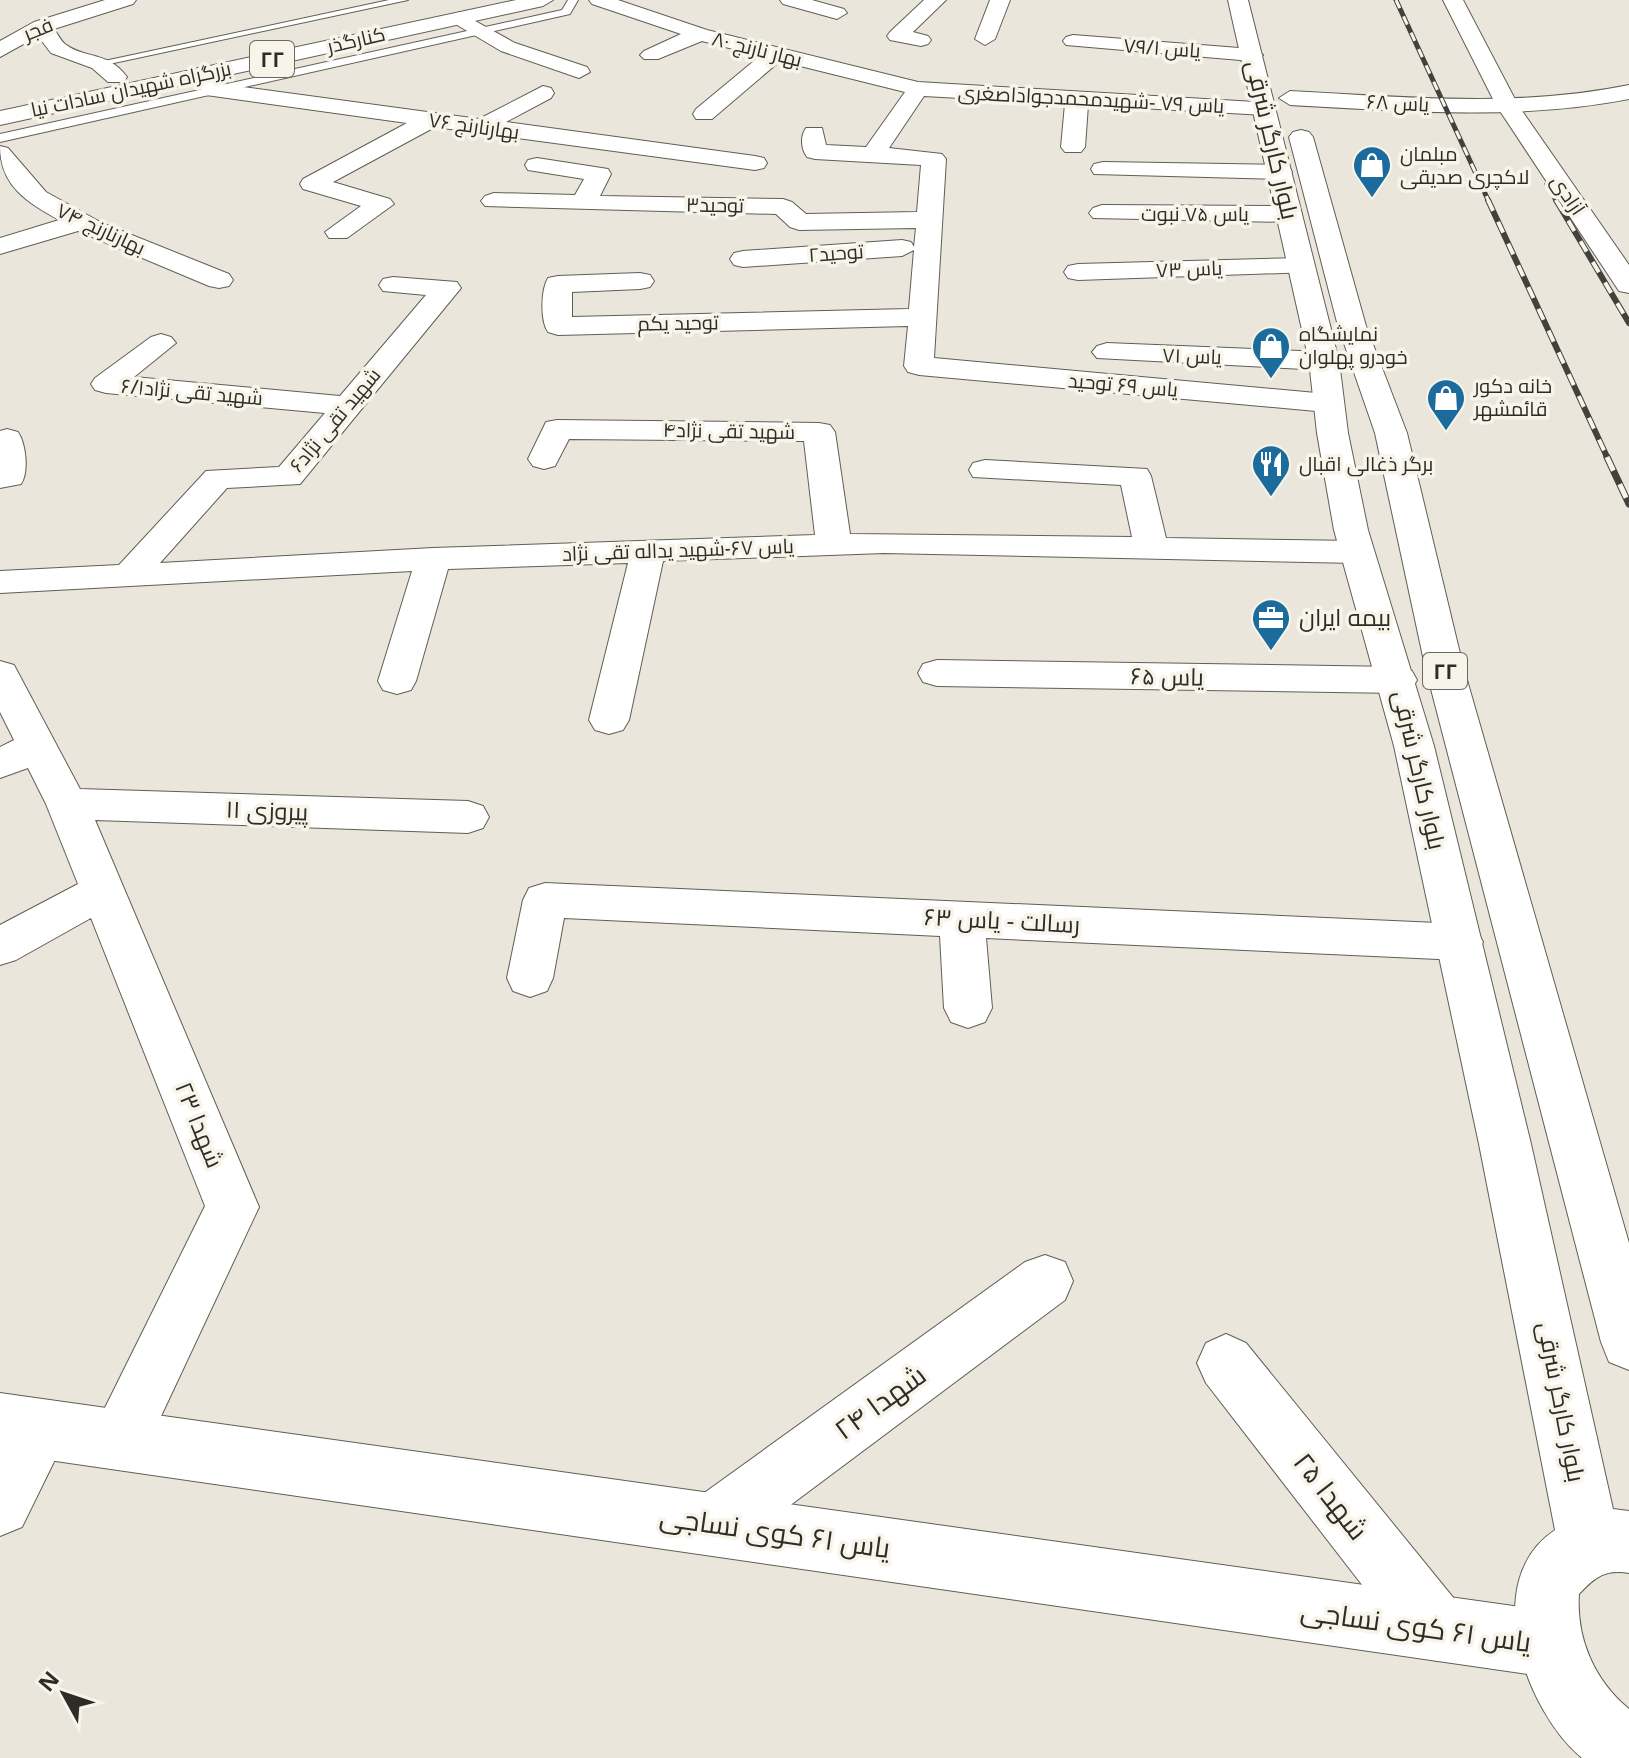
<svg xmlns="http://www.w3.org/2000/svg" width="1629" height="1758" font-family="'Noto Sans',Cairo,sans-serif">
<style>
.lines{fill:none;stroke-linecap:round;stroke-linejoin:round}
.service-casing{stroke:#615e54;stroke-width:2}
.minor-casing{stroke:#615e54;stroke-width:2}
.tertiary-casing{stroke:#615e54;stroke-width:2}
.primary-casing{stroke:#615e54;stroke-width:2}
.trunk-casing{stroke:#615e54;stroke-width:2}
.service{fill:#fff;fill-rule:evenodd}
.minor{fill:#fff;fill-rule:evenodd}
.tertiary{fill:#fff;fill-rule:evenodd}
.primary{fill:#fff;fill-rule:evenodd}
.trunk{fill:#fff;fill-rule:evenodd}
.rail-far2-casing{stroke:#42413c;stroke-width:5}
.rail-far1-casing{stroke:#42413c;stroke-width:6}
.rail-casing{stroke:#42413c;stroke-width:7}
.rail-far2{stroke:#f7f4e9;stroke-width:3;stroke-dasharray:9;stroke-linecap:butt}
.rail-far1{stroke:#f7f4e9;stroke-width:4;stroke-dasharray:12;stroke-linecap:butt}
.rail{stroke:#f7f4e9;stroke-width:5;stroke-dasharray:15;stroke-linecap:butt}
.labels{text-anchor:middle;stroke-width:7;stroke-linejoin:round;paint-order:stroke}
.far-street-label{font-size:20px;fill:#2d2c28;stroke:#f7f4e9}
.far-poi-label{font-size:20px;fill:#2d2c28;stroke:#f7f4e9;text-anchor:start}
.shield{fill:#f7f4e9;stroke:#6a6862;stroke-width:2}
.shield-label{font-size:22px;font-weight:bold;fill:#2d2c28}
.street-label{font-size:24px;fill:#2d2c28;stroke:#f7f4e9}
.poi-label{font-size:24px;fill:#2d2c28;stroke:#f7f4e9;text-anchor:start}
.near-street-label{font-size:28px;fill:#2d2c28;stroke:#f7f4e9}
</style>
<rect width="100%" height="100%" fill="#eae6db"/>
<g class="lines">
<defs>
<path id="service" d="M389 0H408L100 66 95 63Z
M568 0H578L570 14 0 142V134L562 10Z"/>
<path id="minor" d="M105 0H136L133 4 54 29C57 33 61 41 65 44 86 60 107 50 127 77L124 82H108L92 68 51 53 38 36 0 57V41L34 22Z
M589 0H618L707 30 918 82 1273 103 1276 108 1273 113 1265 115 1088 105 1085 147 1081 152H1065L1061 147 1065 104 924 96 889 148 942 154 946 159 934 358 1327 394 1338 396 1342 403 1338 410 1327 412 919 375 908 372 904 366 908 326 558 335 548 332C540 321 541 289 548 278L558 276 640 273 650 275 654 281 650 287 640 289 572 292V317L909 309 914 250 902 256 743 267 734 265 730 259 734 253 743 251 902 240 911 242 914 247 916 228 799 230 790 227 776 214 485 206 481 201 485 196 494 193 575 195 584 179 528 170 525 165 528 160 537 158 608 169 611 174 600 196 783 199 792 202 806 214 917 212 921 165 815 159 807 157C801 149 800 136 806 128H822L826 145 866 147 905 92 780 61 712 119H696L693 114 696 109 760 56 702 41 658 59H644L640 55 644 51 681 34 592 4Z
M780 0H812L844 9 847 13 837 19 783 4Z
M924 0H946L913 32 928 36 931 40 928 44 921 46 890 40 887 36 890 32Z
M990 0H1010L995 39 985 45 975 39Z
M1443 0H1463L1518 105 1629 265V293L1619 291 1496 105Z
M459 12 515 43 587 67 590 72 579 78 501 51 452 22 449 18Z
M1073 35 1252 49 1263 55 1252 61 1066 45 1063 41 1066 37Z
M198 68 206 70 221 84 479 119 543 86 551 88 554 93 551 98 506 122 755 156 764 158 767 163 764 168 755 170 435 127 333 182 390 199 394 204 347 238H329L325 232 361 206 303 189 300 184 303 179 407 123 206 95 187 75Z
M0 146 8 148 46 192 102 223 229 274 233 280 229 286 219 288 209 286 78 231 0 254V238L59 220C27 202 0 186 0 146Z
M1103 162 1280 165 1289 167 1292 172 1289 177 1280 179 1094 174 1091 169 1094 164Z
M1102 205 1289 206 1298 209 1302 214 1298 219 1289 222 1093 218 1089 213 1093 208Z
M1301 258 1311 260 1314 266 1311 272 1078 280 1068 278 1064 272 1068 266 1078 264Z
M393 277 457 282 461 288 300 484 227 488 160 563 433 548 815 535 804 441 569 439 555 466 544 469 533 466 528 459 546 422 557 420 819 423 830 425 835 432 850 534 1132 537 1121 485 973 477 969 470 973 463 985 460 1147 469 1151 476 1166 538 1357 541 1369 544 1374 552 1369 560 1357 563 884 553 663 561 629 720 623 730 609 734 595 730 589 720 628 563 448 569 416 681 411 690 397 694 383 690 378 681 412 571 0 593V571L119 565 206 471 279 467 325 413 106 393 95 390 91 384 95 378 151 337 161 334 171 337 176 343 134 377 340 396 426 295 383 291 379 285 383 279Z
M1107 343 1324 352 1334 355 1339 361 1334 367 1324 370 1097 358 1092 352 1097 346Z
M7 429 18 432C26 444 29 472 21 484L0 488V431Z
M937 660 1398 667 1412 671 1417 680 1412 689 1398 693 937 686 923 682 918 673 923 664Z
M0 661 14 665 80 789 468 801 483 806 489 817 483 828 468 833 95 820 259 1207 140 1461 119 1470 98 1461 89 1440 205 1206 91 918 16 960 0 965V925L78 884 46 804 28 768 0 778V747L14 740 0 712Z
M545 883 1460 924 1476 929 1483 942 1476 955 1460 960 986 938 992 1008 985 1022 968 1028 951 1022 944 1008 940 936 564 918 553 978 547 991 530 997 513 991 507 978 523 900 529 888Z
M1045 1255 1065 1262 1073 1281 1065 1300 737 1545 715 1554 693 1545 684 1523 693 1501 1025 1262Z
M1226 1334 1246 1343 1460 1606 1469 1629 1460 1652 1437 1661 1414 1652 1206 1383 1197 1363 1206 1343Z
M40 1399 61 1408 70 1429 22 1527 0 1536V1443L19 1408Z"/>
<path id="tertiary" d="M1629 85V99C1516 121 1404 111 1290 105L1279 98 1290 91C1404 97 1516 108 1629 85Z
M0 1393 1549 1611 1572 1621 1582 1644 1572 1667 1549 1677 0 1453Z"/>
<path id="primary" d="M1228 0H1248L1339 361 1348 433 1368 530 1434 746 1531 1144 1613 1509 1629 1511V1573C1605 1569 1595 1577 1579 1594 1576 1638 1594 1680 1629 1709V1758H1582C1525 1711 1479 1580 1555 1530L1479 1144 1394 746 1334 530 1317 433 1309 361Z
M1301 130 1309 132 1313 137 1366 326 1407 433 1463 666 1629 1243V1370L1609 1362 1601 1342 1425 666 1375 433 1338 326 1289 137 1293 132Z"/>
<path id="trunk" d="M516 0H553L543 6 0 125V111Z"/>
</defs>
<use href="#service" class="service-casing"/>
<use href="#minor" class="minor-casing"/>
<use href="#tertiary" class="tertiary-casing"/>
<use href="#primary" class="primary-casing"/>
<use href="#trunk" class="trunk-casing"/>
<use href="#service" class="service"/>
<use href="#minor" class="minor"/>
<use href="#tertiary" class="tertiary"/>
<use href="#primary" class="primary"/>
<use href="#trunk" class="trunk"/>
<defs>
<path id="rail-far2" d="M1396 0 1489 202
M1547 184 1557 202"/>
<path id="rail-far1" d="M1488 200 1608 459
M1556 200 1629 323"/>
<path id="rail" d="M1607 457 1629 504"/>
</defs>
<use href="#rail-far2" class="rail-far2-casing"/>
<use href="#rail-far1" class="rail-far1-casing"/>
<use href="#rail" class="rail-casing"/>
<use href="#rail-far2" class="rail-far2"/>
<use href="#rail-far1" class="rail-far1"/>
<use href="#rail" class="rail"/>
</g>
<defs>
<symbol id="shop-pin" viewBox="-11 -11 22 30"><path d="M0 17L-7.5 6A9.5 9.5 0 1 1 7.5 6Z" fill="#1b6b9d" stroke="#f7f4e9"/><path d="M-5-2.5h2.3a2.7 3.5 0 0 1 5.4 0H5L5.5 6h-11ZM-1.5-2.5h3a1.5 2.3 0 0 0-3 0Z" fill="#fff"/></symbol>
<symbol id="restaurant-pin" viewBox="-11 -11 22 30"><path d="M0 17L-7.5 6A9.5 9.5 0 1 1 7.5 6Z" fill="#1b6b9d" stroke="#f7f4e9"/><path d="M-5-6h1v4h1v-4h1v4h1v-4h1v5L-1.5 .5V6h-2V.5L-5-1ZM5-6V6H3V1.5H1.5Q1.5-4 5-6Z" fill="#fff"/></symbol>
<symbol id="office-pin" viewBox="-11 -11 22 30"><path d="M0 17L-7.5 6A9.5 9.5 0 1 1 7.5 6Z" fill="#1b6b9d" stroke="#f7f4e9"/><path d="M-6-3h4V-5.5h4V-3h4V5H-6ZM-1-4.5V-3h2v-1.5ZM-6 0V1H6V0Z" fill="#fff"/></symbol>
</defs>
<g fill-rule="evenodd">
<use href="#shop-pin" x="1350" y="143" width="44" height="60"/>
<use href="#shop-pin" x="1249" y="324" width="44" height="60"/>
<use href="#shop-pin" x="1424" y="376" width="44" height="60"/>
<use href="#restaurant-pin" x="1249" y="442" width="44" height="60"/>
<use href="#office-pin" x="1249" y="596" width="44" height="60"/>
</g>
<g class="labels">
<g class="far-street-label">
<text transform="translate(38 29) rotate(-22)" y="7">فجر</text>
<text transform="translate(356 40) rotate(-13)" y="7">کنارگذر</text>
<text transform="translate(1162 48) rotate(4)" y="7">یاس ۷۹/۱</text>
<text transform="translate(757 49) rotate(14)" y="7">بهار نارنج ۸۰</text>
<text transform="translate(131 89) rotate(-12)" y="7">بزرگراه شهیدان سادات نیا</text>
<text transform="translate(1091 99) rotate(3)" y="7">یاس ۷۹ -شهیدمحمدجواداصغری</text>
<text transform="translate(1398 103) rotate(3)" y="7">یاس ۶۸</text>
<text transform="translate(474 126) rotate(8)" y="7">بهارنارنج ۷۶</text>
<text transform="translate(1568 195) rotate(56)" y="7">آزادی</text>
<text transform="translate(715 205) rotate(1)" y="7">توحید۳</text>
<text x="1195" y="221">یاس ۷۵ نبوت</text>
<text transform="translate(101 229) rotate(25)" y="7">بهارنارنج ۷۴</text>
<text transform="translate(836 253) rotate(-4)" y="7">توحید۲</text>
<text transform="translate(1189 269) rotate(-2)" y="7">یاس ۷۳</text>
<text transform="translate(678 323) rotate(-1)" y="7">توحید یکم</text>
<text transform="translate(1192 356) rotate(2)" y="7">یاس ۷۱</text>
<text transform="translate(1123 385) rotate(5)" y="7">یاس ۶۹ توحید</text>
<text transform="translate(192 392) rotate(5)" y="7">شهید تقی نژاد۶/۱</text>
<text transform="translate(335 420) rotate(-50)" y="7">شهید تقی نژاد۶</text>
<text transform="translate(729 431) rotate(1)" y="7">شهید تقی نژاد۴</text>
<text transform="translate(678 550) rotate(-2)" y="7">یاس ۶۷-شهید یداله تقی نژاد</text>
</g>
<g class="far-poi-label">
<text x="1400" y="161">مبلمان<tspan x="1400" dy="23">لاکچری صدیقی</tspan></text>
<text x="1299" y="341">نمایشگاه<tspan x="1299" dy="23">خودرو پهلوان</tspan></text>
<text x="1474" y="393">خانه دکور<tspan x="1474" dy="23">قائمشهر</tspan></text>
<text x="1299" y="471">برگر ذغالی اقبال</text>
</g>
<g class="shield">
<rect x="250" y="41" width="44" height="36" rx="6"/>
<rect x="1423" y="653" width="44" height="36" rx="6"/>
</g>
<g class="shield-label">
<text x="272" y="67">۲۲</text>
<text x="1445" y="679">۲۲</text>
</g>
<g class="street-label">
<text transform="translate(1272 140) rotate(77)" y="8">بلوار کارگر شرقی</text>
<text transform="translate(1167 677) rotate(1)" y="8">یاس ۶۵</text>
<text transform="translate(1419 770) rotate(77)" y="8">بلوار کارگر شرقی</text>
<text transform="translate(267 811) rotate(2)" y="8">پیروزی ۱۱</text>
<text transform="translate(1002 921) rotate(3)" y="8">رسالت - یاس ۶۳</text>
<text transform="translate(199 1125) rotate(68)" y="8">شهدا ۲۳</text>
<text transform="translate(1561 1402) rotate(79)" y="8">بلوار کارگر شرقی</text>
</g>
<g class="poi-label">
<text x="1299" y="626">بیمه ایران</text>
</g>
<g class="near-street-label">
<text transform="translate(880 1402) rotate(-36)" y="10">شهدا ۲۴</text>
<text transform="translate(1331 1496) rotate(52)" y="10">شهدا ۲۵</text>
<text transform="translate(775 1532) rotate(8)" y="10">یاس ۶۱ کوی نساجی</text>
<text transform="translate(1416 1626) rotate(8)" y="10">یاس ۶۱ کوی نساجی</text>
</g>
</g>
<g transform="translate(64 1694) rotate(310)" stroke="#f7f4e9" stroke-width="6" paint-order="stroke">
<path d="M0-6L14 30L0 20L-14 30Z" fill="#2d2c28"/>
<text y="-12" font-size="22" font-weight="bold" text-anchor="middle" fill="#2d2c28">N</text>
</g>
</svg>
